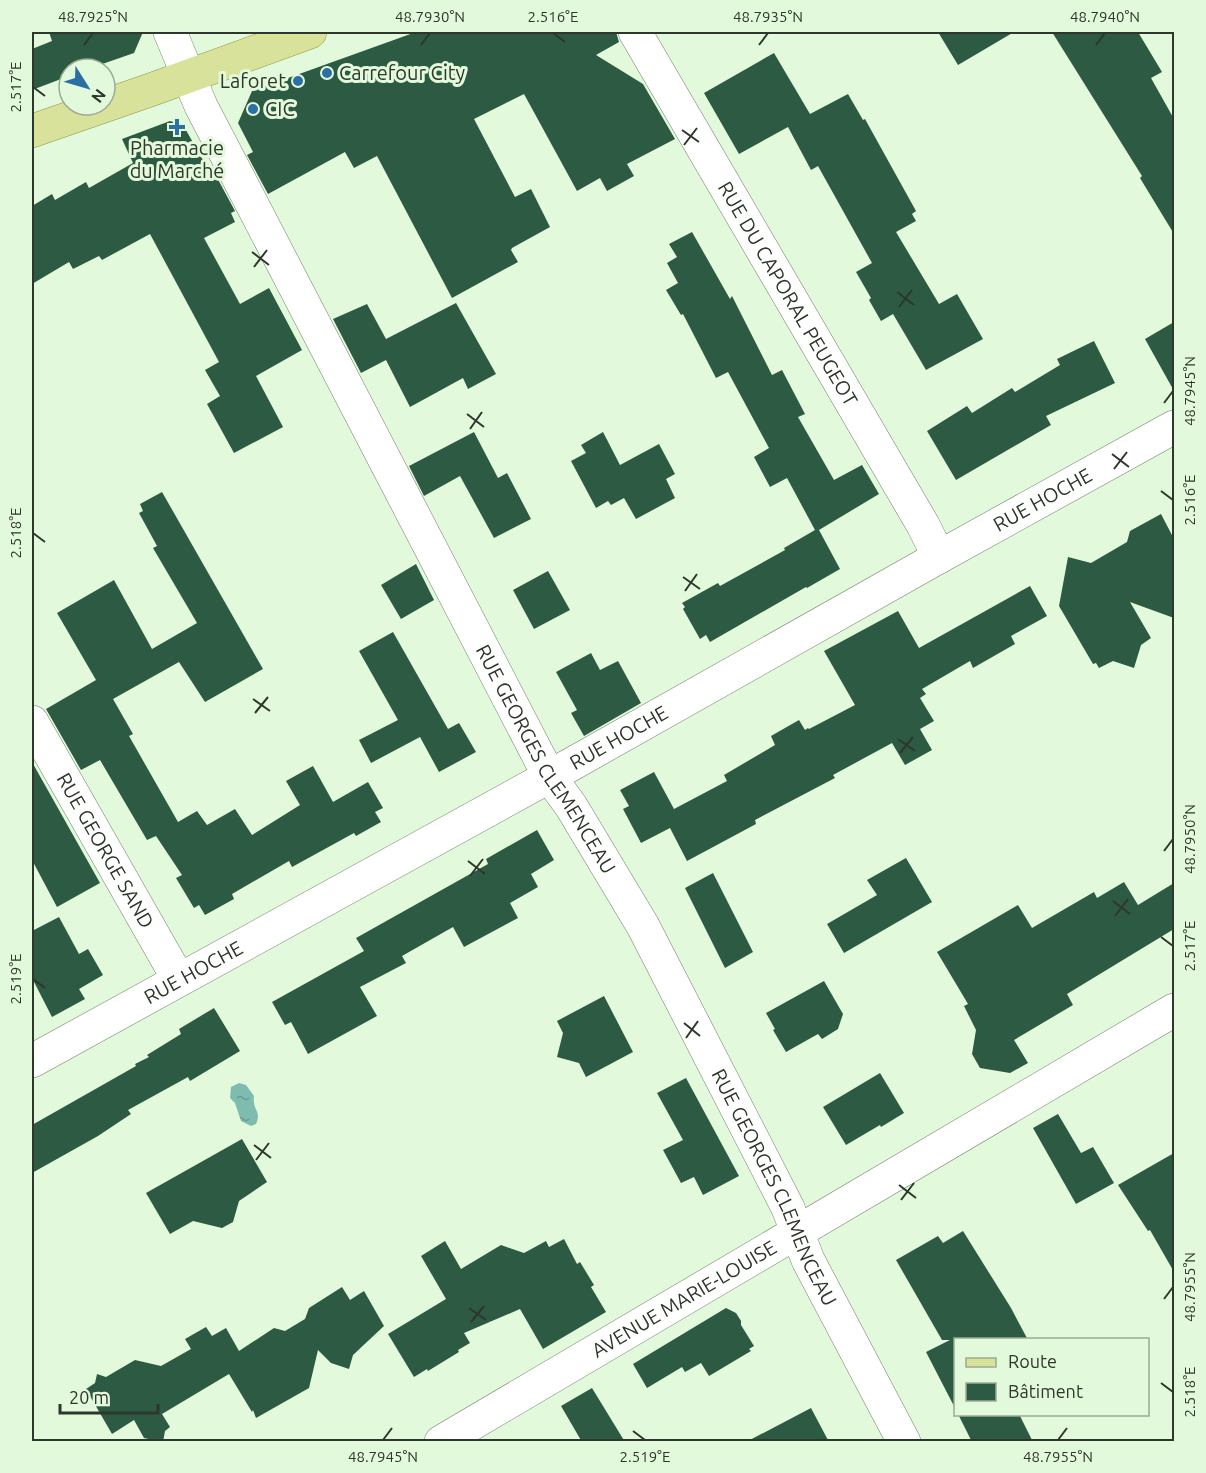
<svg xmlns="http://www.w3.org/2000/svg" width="1206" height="1473" font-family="Ubuntu,sans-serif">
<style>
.water{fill:url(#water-ripples)}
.building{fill:#2c5a42}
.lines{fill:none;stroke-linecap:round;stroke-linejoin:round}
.minor-casing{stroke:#6f8268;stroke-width:34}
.major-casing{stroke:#8c9947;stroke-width:34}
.minor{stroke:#fff;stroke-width:33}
.major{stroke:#d8e29a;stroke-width:33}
.ticks{fill:none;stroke:#2e372b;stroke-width:2}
.poi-dot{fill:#2a70a5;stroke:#e3f9db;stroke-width:2}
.labels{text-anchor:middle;stroke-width:6;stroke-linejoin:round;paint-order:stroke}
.poi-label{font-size:20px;fill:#2e372b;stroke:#e3f9db;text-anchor:start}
.street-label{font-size:20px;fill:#2e372b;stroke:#e3f9db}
.neatline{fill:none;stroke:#2e372b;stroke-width:2}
.ticks-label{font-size:15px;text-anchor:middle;fill:#2e372b}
</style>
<defs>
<pattern id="water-ripples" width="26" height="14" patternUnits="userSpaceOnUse" patternTransform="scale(1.5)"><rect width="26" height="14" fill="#7fbcb0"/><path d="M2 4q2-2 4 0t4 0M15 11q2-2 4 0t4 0" fill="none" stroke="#689a8f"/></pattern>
</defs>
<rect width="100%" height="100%" fill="#e3f9db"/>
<path class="water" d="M239 1083 246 1085 254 1096C252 1111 262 1110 256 1124L251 1126 241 1121 235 1103 230 1098 231 1087Z"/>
<path class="building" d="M49 32H143L134 53 88 69H69V76L32 90V49L52 41Z
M416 32H616L619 42 596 55 643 84 675 139 627 164 634 176 607 191 600 178 577 191 524 94 474 119 515 197 531 189 550 227 512 248 511 250 518 262 452 298 377 156 354 168 345 152 268 194 247 155 253 152 238 123 252 91Z
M938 32H1014L958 65Z
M1052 32H1138L1162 72 1151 78 1174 119V234L1140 178 1142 176Z
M774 53 810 114 848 94 863 120 865 119 916 211 912 214 916 221 896 232 939 304 957 294 983 339 926 370 893 314 881 321 869 300 871 298 856 272 872 263 818 166 811 170 788 127 739 154 704 93Z
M170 121 183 125 211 174 214 172 235 211 231 213 235 222 204 238 240 304 269 288 302 350 256 376 283 427 234 453 207 404 220 396 205 370 219 362 150 234 102 260 99 256 73 269 69 262 32 284V206L52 194 55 200 86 182 89 188 133 163 122 139Z
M692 232 730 299 732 296 772 375 782 370 805 414 798 417 834 480 862 465 879 494 819 530 840 569 807 588 806 587 710 642 706 635 700 639 683 609 685 607 682 603 718 583 720 586 785 550 784 548 815 530 787 478 770 487 754 457 769 448 728 372 716 378 683 314 681 315 666 290 678 283 667 263 677 257 669 244Z
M456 303 496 374 468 389 463 378 410 407 386 360 361 373 333 319 367 304 386 339Z
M1174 322V391L1145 339Z
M1094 341 1115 383 1046 416 1051 425 956 480 927 431 967 406 972 413 1012 388 1015 392 1060 365 1057 359Z
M474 432 498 478 507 473 531 519 494 538 460 476 424 496 409 466Z
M603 432 620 465 659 444 675 474 666 479 675 498 636 519 624 498 611 505 608 501 596 508 571 461 586 453 581 445Z
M162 492 263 669 205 702 179 662 113 699 133 734 129 736 178 822 197 811 207 825 235 809 252 835 300 805 286 781 313 766 333 802 368 782 383 808 375 812 381 822 356 836 354 833 292 867 289 861 232 894 234 899 205 915 199 905 194 908 176 878 182 875 156 836 147 840 100 760 81 770 46 709 96 680 57 613 114 580 152 649 197 623 153 548 157 546 139 513 143 511 140 504Z
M1161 514 1174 539V618L1130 602 1151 638 1141 645 1134 668 1113 661 1099 668 1096 663 1093 664 1059 606 1068 557 1091 563 1127 542 1130 531Z
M416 564 434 600 401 619 381 585Z
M548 571 570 610 534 629 513 590Z
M1030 586 1047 616 1011 636 1015 644 973 668 970 661 922 689 926 694 920 698 934 721 920 729 932 750 905 765 892 743 833 775 835 778 755 820 756 824 687 861 670 828 641 843 623 809 629 806 620 790 654 772 674 809 727 781 724 775 775 745 771 736 799 720 805 730 808 728 809 729 855 705 824 651 898 611 919 648Z
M393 632 448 729 459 723 476 752 439 772 420 737 371 763 359 740 398 720 359 651Z
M591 653 600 670 618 661 641 703 584 736 571 713 577 710 556 672Z
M32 762 100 883 57 907 32 860Z
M537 830 554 860 531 874 538 887 510 903 518 918 464 947 453 927 402 956 406 963 360 987 377 1016 308 1054 291 1022 285 1025 272 1002 364 951 356 938 488 864 486 859Z
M906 858 932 902 844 953 827 924 877 895 867 880Z
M713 873 753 952 725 968 685 888Z
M1124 882 1138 905 1174 883V929L1067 994 1073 1005 1014 1040 1028 1063 1010 1073 980 1068 972 1054 976 1030 964 1006 968 1004 937 952 1018 905 1032 928 1094 892 1097 898Z
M59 917 79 954 88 949 103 975 79 989 85 999 52 1017 32 978V931Z
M824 981 843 1014 838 1029 822 1039 818 1034 786 1052 773 1030 775 1029 766 1013Z
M604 996 633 1052 586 1077 579 1063 557 1057 563 1033 557 1021Z
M214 1008 240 1051 190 1081 188 1077 128 1110 131 1114 98 1136 32 1173V1125L136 1066 135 1064 149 1057 147 1055 181 1034 179 1029Z
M880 1073 904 1113 881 1127 880 1125 846 1145 823 1107Z
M686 1078 739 1176 703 1195 694 1177 681 1183 663 1150 683 1140 657 1093Z
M1058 1114 1081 1153 1093 1147 1114 1183 1076 1204 1033 1128Z
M242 1139 267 1182 239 1201 233 1222 222 1228 193 1221 170 1234 146 1193Z
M1174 1153V1272L1150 1230 1148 1231 1118 1185Z
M963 1231 1011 1308 1028 1340H956V1410L926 1352 950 1340H942L896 1260 938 1236 943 1243Z
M564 1239 577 1264 580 1262 594 1285 591 1287 606 1312 543 1349 520 1309 464 1333 470 1343 458 1350 459 1352 428 1371 427 1369 414 1377 388 1334 446 1299 421 1256 445 1241 461 1269 501 1245 524 1253 546 1241 549 1247Z
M342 1287 350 1300 364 1291 384 1326 353 1355 349 1369 331 1363 318 1350 309 1388 256 1418 253 1410 252 1412 229 1374 162 1414 170 1427 165 1431 163 1442 144 1438 134 1420 112 1434 86 1389 95 1383 97 1374 106 1377 135 1360 161 1366 191 1349 185 1339 206 1327 212 1336 226 1328 239 1351 274 1328 285 1331 305 1319 309 1308Z
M726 1308 736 1313 741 1321V1325L754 1346 749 1349 751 1351 709 1376 701 1363 685 1372 682 1367 647 1388 633 1364Z
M592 1388 625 1442H582L561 1406Z
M811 1408 829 1442H746Z
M958 1414H1019L1033 1442H972Z"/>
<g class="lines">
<defs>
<g id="minor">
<path id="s1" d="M170 32 201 106 549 776 571 806 643 926 788 1208 808 1260 904 1442"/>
<path id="s2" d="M635 32 923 525 939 557"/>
<path id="s3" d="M32 722 179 980"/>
<path id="s4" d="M32 1061 572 764 939 557 1174 427"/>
<path id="s5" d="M441 1442 1174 1010"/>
</g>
<path id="major" d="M32 131 153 89 310 32"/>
</defs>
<use href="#minor" class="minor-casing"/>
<use href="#major" class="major-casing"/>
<use href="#minor" class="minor"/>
<use href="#major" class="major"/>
</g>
<path class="ticks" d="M553 33 565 42M84 45 93 33M421 45 430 33M759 45 768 33M1096 45 1105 33M33 87 45 96M682 130 699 142M684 145 697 128M252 252 269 265M254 267 267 250M897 292 914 305M899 307 912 290M1164 403 1173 391M467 414 484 427M470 429 482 412M1112 454 1129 467M1114 469 1127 452M1161 491 1173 500M33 533 45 542M683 577 700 589M685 591 697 574M253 699 270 711M255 713 268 697M898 739 915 751M900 753 913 737M1164 851 1173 839M468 861 485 874M470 876 483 859M1113 901 1130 914M1115 916 1128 899M1161 937 1173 946M33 979 45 988M684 1023 700 1036M686 1038 698 1021M254 1145 271 1158M256 1160 269 1143M899 1185 916 1198M901 1200 914 1183M1164 1299 1173 1287M469 1308 486 1320M471 1322 484 1306M1161 1383 1173 1392M633 1431 645 1440M383 1440 392 1428M1058 1440 1067 1428"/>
<g class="poi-dot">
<circle cx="327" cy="73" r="6"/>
<circle cx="298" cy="81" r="6"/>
<circle cx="253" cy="109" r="6"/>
<path d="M174 118h6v6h6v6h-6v6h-6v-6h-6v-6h6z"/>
</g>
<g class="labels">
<g class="poi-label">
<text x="339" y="80">Carrefour City</text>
<text x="286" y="88" text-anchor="end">Laforet</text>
<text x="265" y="116">CIC</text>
<text x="177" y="155" text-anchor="middle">Pharmacie<tspan x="177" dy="23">du Marché</tspan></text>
</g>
<g class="street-label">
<text dy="7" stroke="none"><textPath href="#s2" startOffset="303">RUE DU CAPORAL PEUGEOT</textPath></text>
<text dy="7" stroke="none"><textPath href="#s4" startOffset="1156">RUE HOCHE</textPath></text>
<text dy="7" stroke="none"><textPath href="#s4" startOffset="670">RUE HOCHE</textPath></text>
<text dy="7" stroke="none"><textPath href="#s1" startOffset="819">RUE GEORGES CLEMENCEAU</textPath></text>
<text dy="7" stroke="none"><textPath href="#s3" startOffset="148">RUE GEORGE SAND</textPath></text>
<text dy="7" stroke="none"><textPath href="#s4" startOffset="184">RUE HOCHE</textPath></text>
<text dy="7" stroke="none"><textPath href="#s1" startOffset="1305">RUE GEORGES CLEMENCEAU</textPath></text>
<text dy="7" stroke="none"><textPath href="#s5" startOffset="282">AVENUE MARIE-LOUISE</textPath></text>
</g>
</g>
<rect width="1206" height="1473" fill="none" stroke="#e3f9db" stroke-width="66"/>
<rect x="954" y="1338" width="195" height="78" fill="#e3f9db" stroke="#9bab95" stroke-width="1.5"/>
<rect x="966" y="1358" width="30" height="9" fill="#d8e29a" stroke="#9bab95" stroke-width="1.5"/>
<text x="1008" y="1368" font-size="18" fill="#2e372b">Route</text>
<rect x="966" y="1383" width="30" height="18" fill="#2c5a42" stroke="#9bab95" stroke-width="1.5"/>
<text x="1008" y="1398" font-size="18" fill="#2e372b">Bâtiment</text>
<g transform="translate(87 87) rotate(127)"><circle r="28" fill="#e3f9db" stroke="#9bab95" stroke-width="1.5"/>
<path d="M0-4.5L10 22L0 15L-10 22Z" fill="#2a70a5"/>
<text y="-9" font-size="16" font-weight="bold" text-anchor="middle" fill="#2e372b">N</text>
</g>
<path d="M60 1404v9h98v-9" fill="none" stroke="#2e372b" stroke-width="3"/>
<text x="69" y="1404" font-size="18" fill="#2e372b" stroke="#e3f9db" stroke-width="4.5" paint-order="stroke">20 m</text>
<rect x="33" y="33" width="1140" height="1407" class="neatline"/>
<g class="ticks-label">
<text x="93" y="22">48.7925°N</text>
<text x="430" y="22">48.7930°N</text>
<text x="553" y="22">2.516°E</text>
<text x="768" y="22">48.7935°N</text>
<text x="1105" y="22">48.7940°N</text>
<text transform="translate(16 87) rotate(-90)" y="5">2.517°E</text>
<text transform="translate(1190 391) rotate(-90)" y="5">48.7945°N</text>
<text transform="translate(1190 500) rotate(-90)" y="5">2.516°E</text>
<text transform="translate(16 533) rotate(-90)" y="5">2.518°E</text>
<text transform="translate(1190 839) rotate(-90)" y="5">48.7950°N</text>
<text transform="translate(1190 946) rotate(-90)" y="5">2.517°E</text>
<text transform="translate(16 979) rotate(-90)" y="5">2.519°E</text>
<text transform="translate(1190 1287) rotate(-90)" y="5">48.7955°N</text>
<text transform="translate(1190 1392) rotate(-90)" y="5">2.518°E</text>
<text x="383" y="1462">48.7945°N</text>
<text x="645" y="1462">2.519°E</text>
<text x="1058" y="1462">48.7955°N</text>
</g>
</svg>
